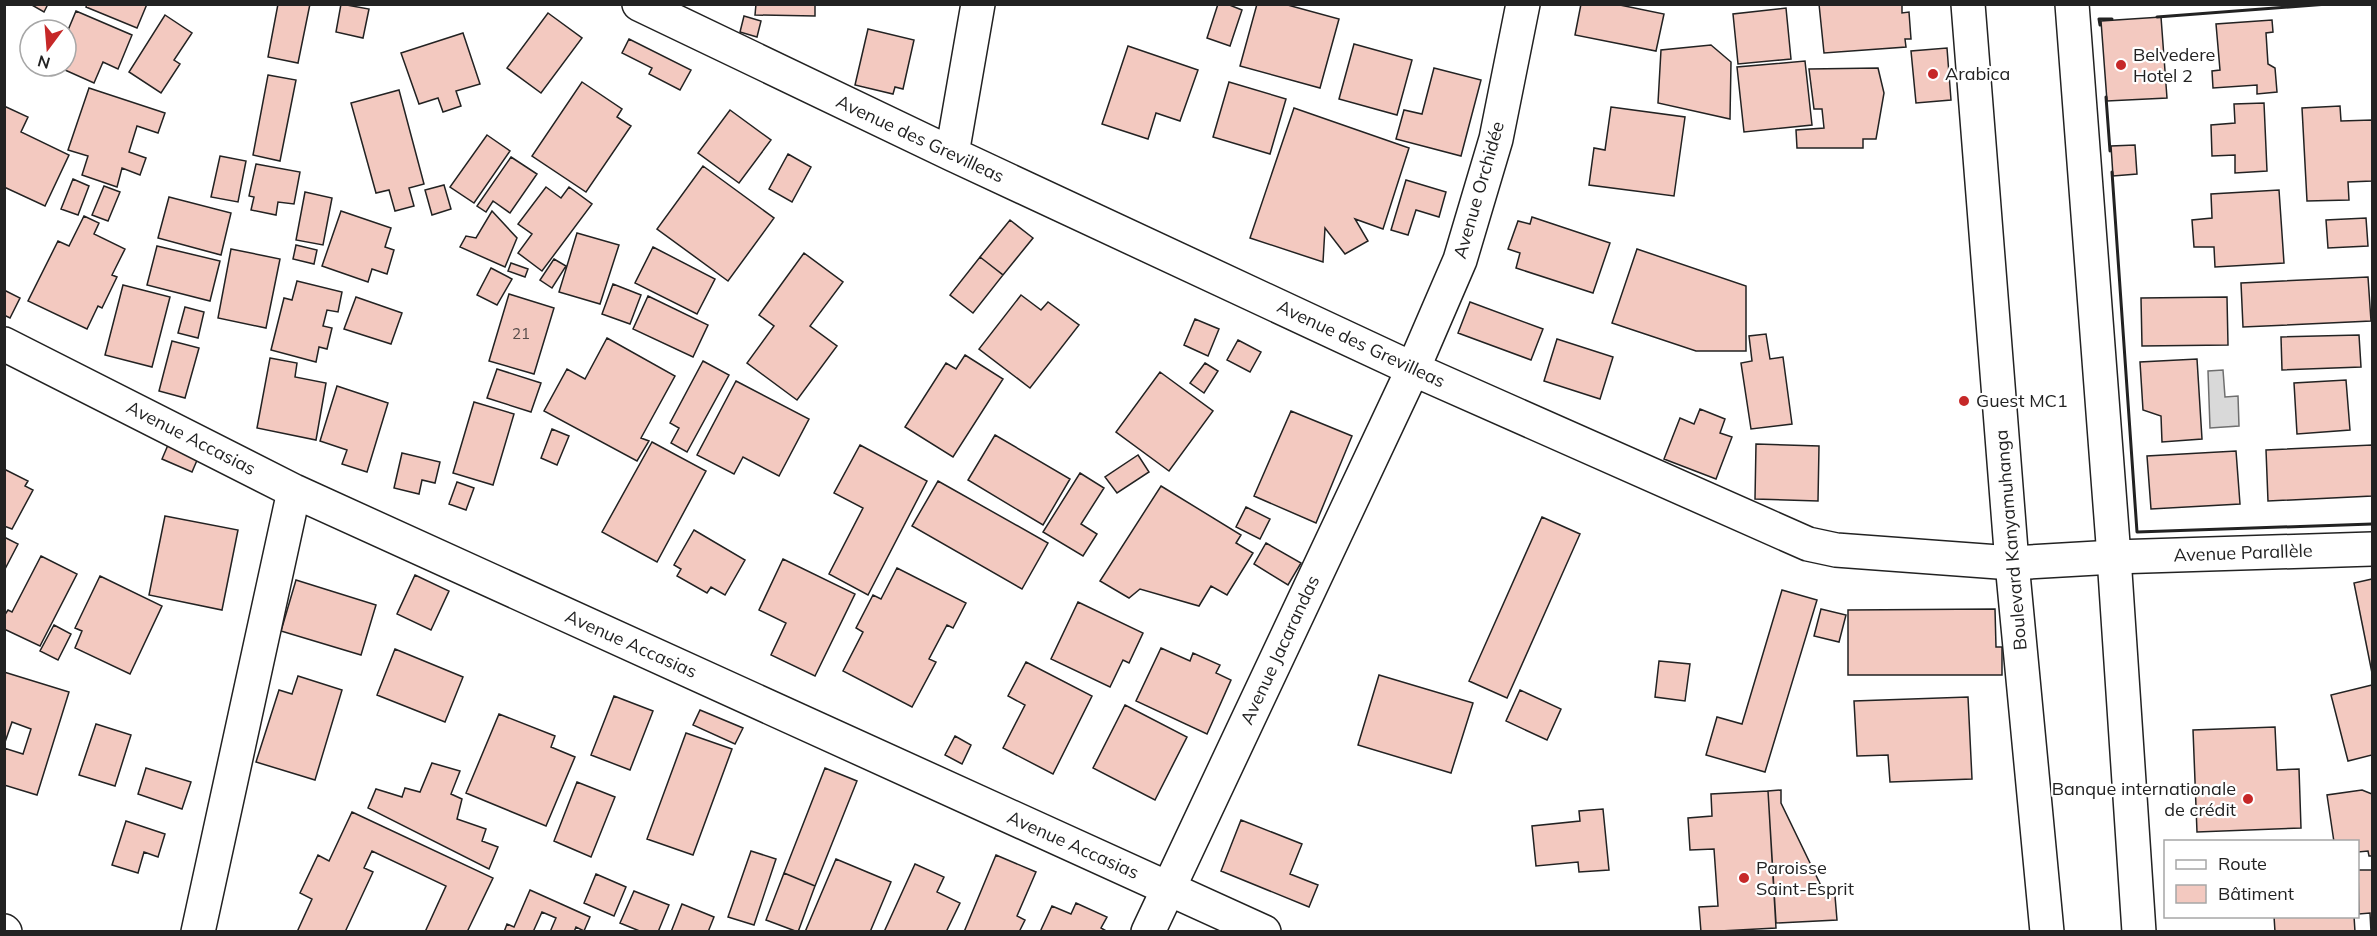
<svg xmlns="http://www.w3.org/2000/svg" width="2377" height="936" font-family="Mulish,sans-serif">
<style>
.water{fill:#d9d9d9;stroke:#6f6f6f;stroke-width:1.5}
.building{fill:#f3c9c0;stroke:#222;stroke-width:1.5}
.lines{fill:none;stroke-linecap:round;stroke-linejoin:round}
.minor-casing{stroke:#222;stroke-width:36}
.major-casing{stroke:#222;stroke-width:36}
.minor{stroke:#fff;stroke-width:33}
.major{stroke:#fff;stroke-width:33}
.wall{stroke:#222;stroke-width:3}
.poi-dot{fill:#c62828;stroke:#fff;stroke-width:2}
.labels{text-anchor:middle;stroke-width:4.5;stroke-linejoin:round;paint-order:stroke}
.number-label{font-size:15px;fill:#564c4a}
.poi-label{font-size:18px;fill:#222;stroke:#fff;text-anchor:start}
.street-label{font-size:18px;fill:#222;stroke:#fff}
</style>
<rect width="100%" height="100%" fill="#fff"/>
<path class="water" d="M2223 370 2225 397 2238 396 2239 426 2210 428 2208 371Z"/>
<path class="building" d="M30 4H48L44 12Z
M87 4H147L137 28 86 7Z
M278 4H310L298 63 268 57Z
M341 4 369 9 363 38 336 32Z
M756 4H815V16L755 15Z
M1218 4H1227L1242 10 1230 46 1207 38Z
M1257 4H1284L1339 19 1320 88 1240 66Z
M1581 4H1615L1664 14 1656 51 1575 35Z
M1819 4H1902V13L1909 12 1911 39H1905L1906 47 1824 53Z
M1786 8 1791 59 1738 64 1733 14Z
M76 11 132 35 118 69 103 62 94 83 56 66H66V35Z
M548 13 582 38 541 93 507 68Z
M165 15 192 33 174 60 180 64 161 93 129 72Z
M744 16 761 21 757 37 740 32Z
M2161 17 2167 98 2107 101 2101 21Z
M2272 20 2273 32 2266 33 2268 64 2275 68 2277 92 2257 94V85L2213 88 2212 71 2220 70 2216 24Z
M868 29 914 40 903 89 895 87 893 94 855 85Z
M463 33 480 84 456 91 461 106 443 112 438 98 419 104 401 53Z
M629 39 691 70 680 90 649 74 652 68 622 53Z
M1354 44 1412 60 1397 115 1339 99Z
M1711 45 1731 62 1730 119 1658 103 1661 50Z
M1128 46 1198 70 1180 121 1156 113 1148 139 1102 124Z
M1947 48 1951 100 1916 103 1911 51Z
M1805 61 1812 125 1744 132 1737 67Z
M1434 68 1481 80 1461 156 1396 139 1404 110 1422 114Z
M1878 68 1884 93 1876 139H1863V148H1797L1796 130 1824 128 1822 109H1814L1809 69Z
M268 75 296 80 280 161 253 155Z
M582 82 622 109 617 117 631 126 586 192 532 156Z
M1229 82 1286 99 1270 154 1213 137Z
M89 88 165 113 158 133 137 126 129 152 146 158 140 175 122 168 117 187 82 175 88 156 68 150Z
M399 90 424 184 409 188 414 206 395 211 389 190 376 193 351 103Z
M2264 103 2267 171 2235 173V155L2212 156 2211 125 2235 123 2234 104Z
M4 106 28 117 21 132 69 155 45 206 4 187Z
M2340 106 2341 121 2372 120V181L2348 182 2349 200 2307 201 2302 108Z
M1611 107 1685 117 1674 196 1589 185 1594 148 1605 150Z
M1294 108 1409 148 1383 229 1355 219 1368 241 1345 254 1325 228 1323 262 1250 238Z
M730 110 771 140 739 183 698 153Z
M487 135 510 151 474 203 450 187Z
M2135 145 2137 174 2113 176 2111 146Z
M788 154 811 167 792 202 769 189Z
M220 156 246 161 238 202 211 197Z
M511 157 537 174 510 213 493 201 486 212 477 206Z
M256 164 300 172 294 204 278 202 276 215 251 210 254 197 249 196Z
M703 166 774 218 728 281 657 229Z
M73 179 89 186 78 215 61 209Z
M1406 180 1446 192 1439 217 1416 210 1408 235 1391 230Z
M444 185 451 209 432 215 425 190Z
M104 186 120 192 108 221 92 215Z
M546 187 561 198 569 187 592 204 542 271 518 253 532 234 518 224Z
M2279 190 2284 263 2215 267 2214 247H2194L2192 220 2212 218 2211 194Z
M305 192 332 198 323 245 296 240Z
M169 197 231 213 221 255 158 238Z
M341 211 391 228 385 247 394 250 387 274 372 269 368 282 322 266Z
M492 211 517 238 505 267 460 247 466 236 476 238Z
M84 216 99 223 94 234 125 249 112 275 117 277 102 308 98 306 87 329 28 301 58 241 69 246Z
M1532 217 1610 243 1593 293 1516 268 1520 253 1508 249 1518 221 1530 224Z
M2366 218 2368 246 2328 248 2326 220Z
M1010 220 1033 238 1003 275 980 257Z
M577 233 619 245 600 304 559 292Z
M296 245 317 250 314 264 293 259Z
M157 246 220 261 210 301 147 285Z
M653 247 715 279 697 314 635 283Z
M231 249 280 259 266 328 218 318Z
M1637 249 1746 286V351H1696L1612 323Z
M804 253 843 282 810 326 837 346 797 400 747 363 774 326 759 315Z
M980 257 1003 275 973 313 950 295Z
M554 259 566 266 552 288 540 280Z
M511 263 528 269 525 277 508 271Z
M491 268 512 279 497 305 477 295Z
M2368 277 2371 321 2243 327 2241 283Z
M297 281 342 292 338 312 327 310 323 326 332 328 327 349 319 347 316 362 271 350 284 298 292 300Z
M613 284 641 295 630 324 602 314Z
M123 285 170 297 152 367 105 355Z
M4 290 20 298 10 318 4 315Z
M509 294 554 308 534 374 489 361Z
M1021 295 1041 310 1048 302 1079 325 1030 388 979 349Z
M648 296 708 325 693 357 633 329Z
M356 297 402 313 391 344 344 329Z
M2227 297 2228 345 2142 346 2141 298Z
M1470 302 1543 329 1531 360 1458 333Z
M185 307 204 312 198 338 178 333Z
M1195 319 1219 329 1208 356 1184 345Z
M1766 334 1770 359 1783 357 1792 424 1751 429 1741 363 1752 361 1749 336Z
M2359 335 2361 367 2282 370 2281 337Z
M607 338 675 376 641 438 649 441 637 461 544 411 567 369 585 379Z
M1557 339 1613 357 1600 399 1544 381Z
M1238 340 1261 352 1250 372 1227 360Z
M172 341 199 348 185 398 159 391Z
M965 355 1003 379 953 457 905 427 946 363 956 369Z
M270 358 297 363 295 377 326 383 316 440 257 428Z
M2197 359 2202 439 2162 442 2161 416 2143 410 2140 362Z
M703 361 729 375 687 452 671 443 679 428 670 423Z
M1205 363 1218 371 1204 393 1190 383Z
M497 369 541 383 531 412 487 398Z
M1160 372 1213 411 1169 471 1116 432Z
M2346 380 2350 430 2297 434 2294 383Z
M736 381 809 419 779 476 743 457 734 474 697 455Z
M337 386 388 403 367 472 342 464 347 450 320 441Z
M474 402 514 414 493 485 453 473Z
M1700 409 1725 419 1720 433 1732 437 1716 479 1664 459 1680 418 1694 424Z
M1291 411 1352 436 1316 523 1254 496Z
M552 429 569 436 557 465 541 458Z
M995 435 1070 479 1043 525 968 480Z
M652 442 706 471 657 562 602 532Z
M1756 444 1819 446 1818 501 1755 499Z
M168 445 198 458 192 472 162 459Z
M860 445 927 481 868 595 829 574 863 508 834 493Z
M2372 445V496L2268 501 2266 450Z
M2236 451 2240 504 2151 509 2147 456Z
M402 453 440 462 435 483 422 480 419 494 394 488Z
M1138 455 1149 472 1117 493 1105 477Z
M4 469 28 481 25 486 33 490 12 529 4 526Z
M1080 473 1104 488 1081 524 1097 534 1083 556 1043 532Z
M938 481 1048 543 1022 589 912 526Z
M457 482 474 488 466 510 449 504Z
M1161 486 1241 535 1236 543 1253 553 1227 595 1211 586 1199 606 1140 589 1129 598 1100 581Z
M1246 507 1270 519 1260 539 1236 527Z
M165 516 238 530 222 610 149 595Z
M1542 517 1580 534 1507 698 1469 681Z
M694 530 745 560 725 595 711 587 707 593 677 576 681 569 674 565Z
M4 537 18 544 4 571Z
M1266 543 1301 563 1288 585 1254 564Z
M41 556 77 574 40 646 4 629V616L8 610 12 612Z
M783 559 855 594 815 676 771 655 786 623 759 610Z
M897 568 966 603 953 628 947 625 929 659 936 662 912 707 843 671 863 632 856 628 873 595 881 599Z
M415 575 449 591 431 630 397 614Z
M100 576 162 606 130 674 75 648 82 631 75 628Z
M2372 579V673L2354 583Z
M296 580 376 605 361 655 281 631Z
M1782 590 1817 600 1765 772 1706 755 1717 717 1742 724Z
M1078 602 1143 633 1129 663 1123 660 1110 687 1051 659Z
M1821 609 1846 615 1839 642 1814 636Z
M1995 609 1996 647H2002V675H1848V610Z
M54 625 71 634 58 660 40 651Z
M1161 648 1190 661 1193 653 1220 665 1216 673 1231 680 1207 734 1136 701Z
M395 649 463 677 445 722 377 695Z
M1659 661 1690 664 1685 701 1655 697Z
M1026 662 1092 696 1053 774 1003 748 1025 705 1008 696Z
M4 672 69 692 37 795 4 785V748L23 754 31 729 12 722 4 745Z
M1379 675 1473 703 1451 773 1358 745Z
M298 676 342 690 315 780 256 762 279 690 292 694Z
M2372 685V755L2348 761 2331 695Z
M1520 690 1561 709 1547 740 1506 721Z
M614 696 653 711 630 770 591 755Z
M1968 697 1972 779 1890 782 1888 755 1857 756 1854 701Z
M1125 705 1187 737 1155 800 1093 768Z
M700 710 743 728 735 744 693 725Z
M499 714 555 736 551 747 575 757 546 826 466 793Z
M96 724 131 735 115 786 79 775Z
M2275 727 2277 770 2299 769 2301 828 2197 832 2193 730Z
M686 733 732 749 693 855 647 839Z
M955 736 971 745 962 764 945 755Z
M432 763 460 771 451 794 462 799 457 819 486 829 482 841 498 847 489 869 368 808 376 789 402 797 405 788 420 792Z
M146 768 191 782 182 809 138 794Z
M825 768 857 781 815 886 784 873Z
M577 782 615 797 591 857 554 841Z
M1781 790V803L1826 896H1835L1837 920 1776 923 1768 791Z
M2362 790 2372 794V856H2369L2368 851 2358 852V842H2334L2327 795Z
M1768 791 1776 928 1701 932 1699 907 1718 906 1714 849 1690 850 1688 818 1712 816 1711 794Z
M1603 809 1609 870 1579 872 1578 862 1536 866 1532 826 1580 821 1579 811Z
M352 812 493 878 467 932H425L446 886 372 851 364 868 373 872 345 932H297L312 899 300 893 318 855 329 861Z
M1241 820 1302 844 1290 874 1318 885 1309 907 1221 871Z
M126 821 165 834 158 857 144 852 138 873 112 865Z
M751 851 776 859 754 925 728 917Z
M996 855 1036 872 1017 916 1025 920 1019 932H964Z
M836 859 891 882 870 932H805Z
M915 864 944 877 937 892 960 903 946 932H884Z
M2358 870H2372V932H2371L2370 913 2359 914Z
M784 873 815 886 798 932 766 920Z
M596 874 626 887 614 916 584 903Z
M530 890 590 917 584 931 576 927 574 932H550L556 918 542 912 533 932H504L507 924 514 927Z
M634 891 669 905 658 932H642L620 923Z
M1076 903 1107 917 1101 928 1108 932H1040L1052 906 1071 914Z
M682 904 714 917 708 932H671Z
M2274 916H2354L2355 932H2275Z"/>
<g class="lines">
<defs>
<path id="minor" d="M639 4 952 154 1413 369 1808 544 1836 550 2012 563 2114 557 2372 549
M952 154 978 4
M4 344 294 491 1264 932
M4 931 5 932
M198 932 294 491
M1148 932 1413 369 1460 260 1496 139 1523 4"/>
<path id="major" d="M1968 4 2012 563 2047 932
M2072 4 2114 557 2139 932"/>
</defs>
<use href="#minor" class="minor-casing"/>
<use href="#major" class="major-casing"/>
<use href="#minor" class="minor"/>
<use href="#major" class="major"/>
<path class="wall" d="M2157 17 2328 4
M2100 25 2099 19H2112
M2106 97 2110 151
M2112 172 2137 532 2372 524"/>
</g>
<g class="poi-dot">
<circle cx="2121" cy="65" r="6"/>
<circle cx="1933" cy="74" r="6"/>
<circle cx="1964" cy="401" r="6"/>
<circle cx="2248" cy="799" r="6"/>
<circle cx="1744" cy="878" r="6"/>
</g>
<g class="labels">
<g class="number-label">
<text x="521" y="339">21</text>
</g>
<g class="poi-label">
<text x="2133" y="61">Belvedere<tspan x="2133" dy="21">Hotel 2</tspan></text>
<text x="1945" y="80">Arabica</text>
<text x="1976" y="407">Guest MC1</text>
<text x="2236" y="795" text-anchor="end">Banque internationale<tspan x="2236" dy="21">de crédit</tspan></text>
<text x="1756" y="874">Paroisse<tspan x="1756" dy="21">Saint-Esprit</tspan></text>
</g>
<g class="street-label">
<text transform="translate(920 139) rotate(25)" y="6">Avenue des Grevilleas</text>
<text transform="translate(1479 190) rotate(-74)" y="6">Avenue Orchidée</text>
<text transform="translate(1361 344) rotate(25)" y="6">Avenue des Grevilleas</text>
<text transform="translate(191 438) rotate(27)" y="6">Avenue Accasias</text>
<text transform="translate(2011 540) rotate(-95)" y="6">Boulevard Kanyamuhanga</text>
<text transform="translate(2243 553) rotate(-2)" y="6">Avenue Parallèle</text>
<text transform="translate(631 644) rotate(24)" y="6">Avenue Accasias</text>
<text transform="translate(1280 650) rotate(-65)" y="6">Avenue Jacarandas</text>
<text transform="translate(1073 845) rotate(24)" y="6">Avenue Accasias</text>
</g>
</g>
<rect width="2377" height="936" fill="none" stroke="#222222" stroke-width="12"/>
<rect x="2164" y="840" width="195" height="78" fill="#ffffff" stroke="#a7a7a7" stroke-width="1.5"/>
<rect x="2176" y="860" width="30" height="9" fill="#ffffff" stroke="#a7a7a7" stroke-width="1.5"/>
<text x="2218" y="870" font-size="18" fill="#222222">Route</text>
<rect x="2176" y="885" width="30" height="18" fill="#f3c9c0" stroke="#a7a7a7" stroke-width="1.5"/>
<text x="2218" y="900" font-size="18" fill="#222222">Bâtiment</text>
<g transform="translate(48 48) rotate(196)"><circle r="28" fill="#ffffff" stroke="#a7a7a7" stroke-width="1.5"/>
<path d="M0-4.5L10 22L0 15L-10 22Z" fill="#c62828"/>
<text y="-9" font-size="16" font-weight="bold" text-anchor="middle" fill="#222222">N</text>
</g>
</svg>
